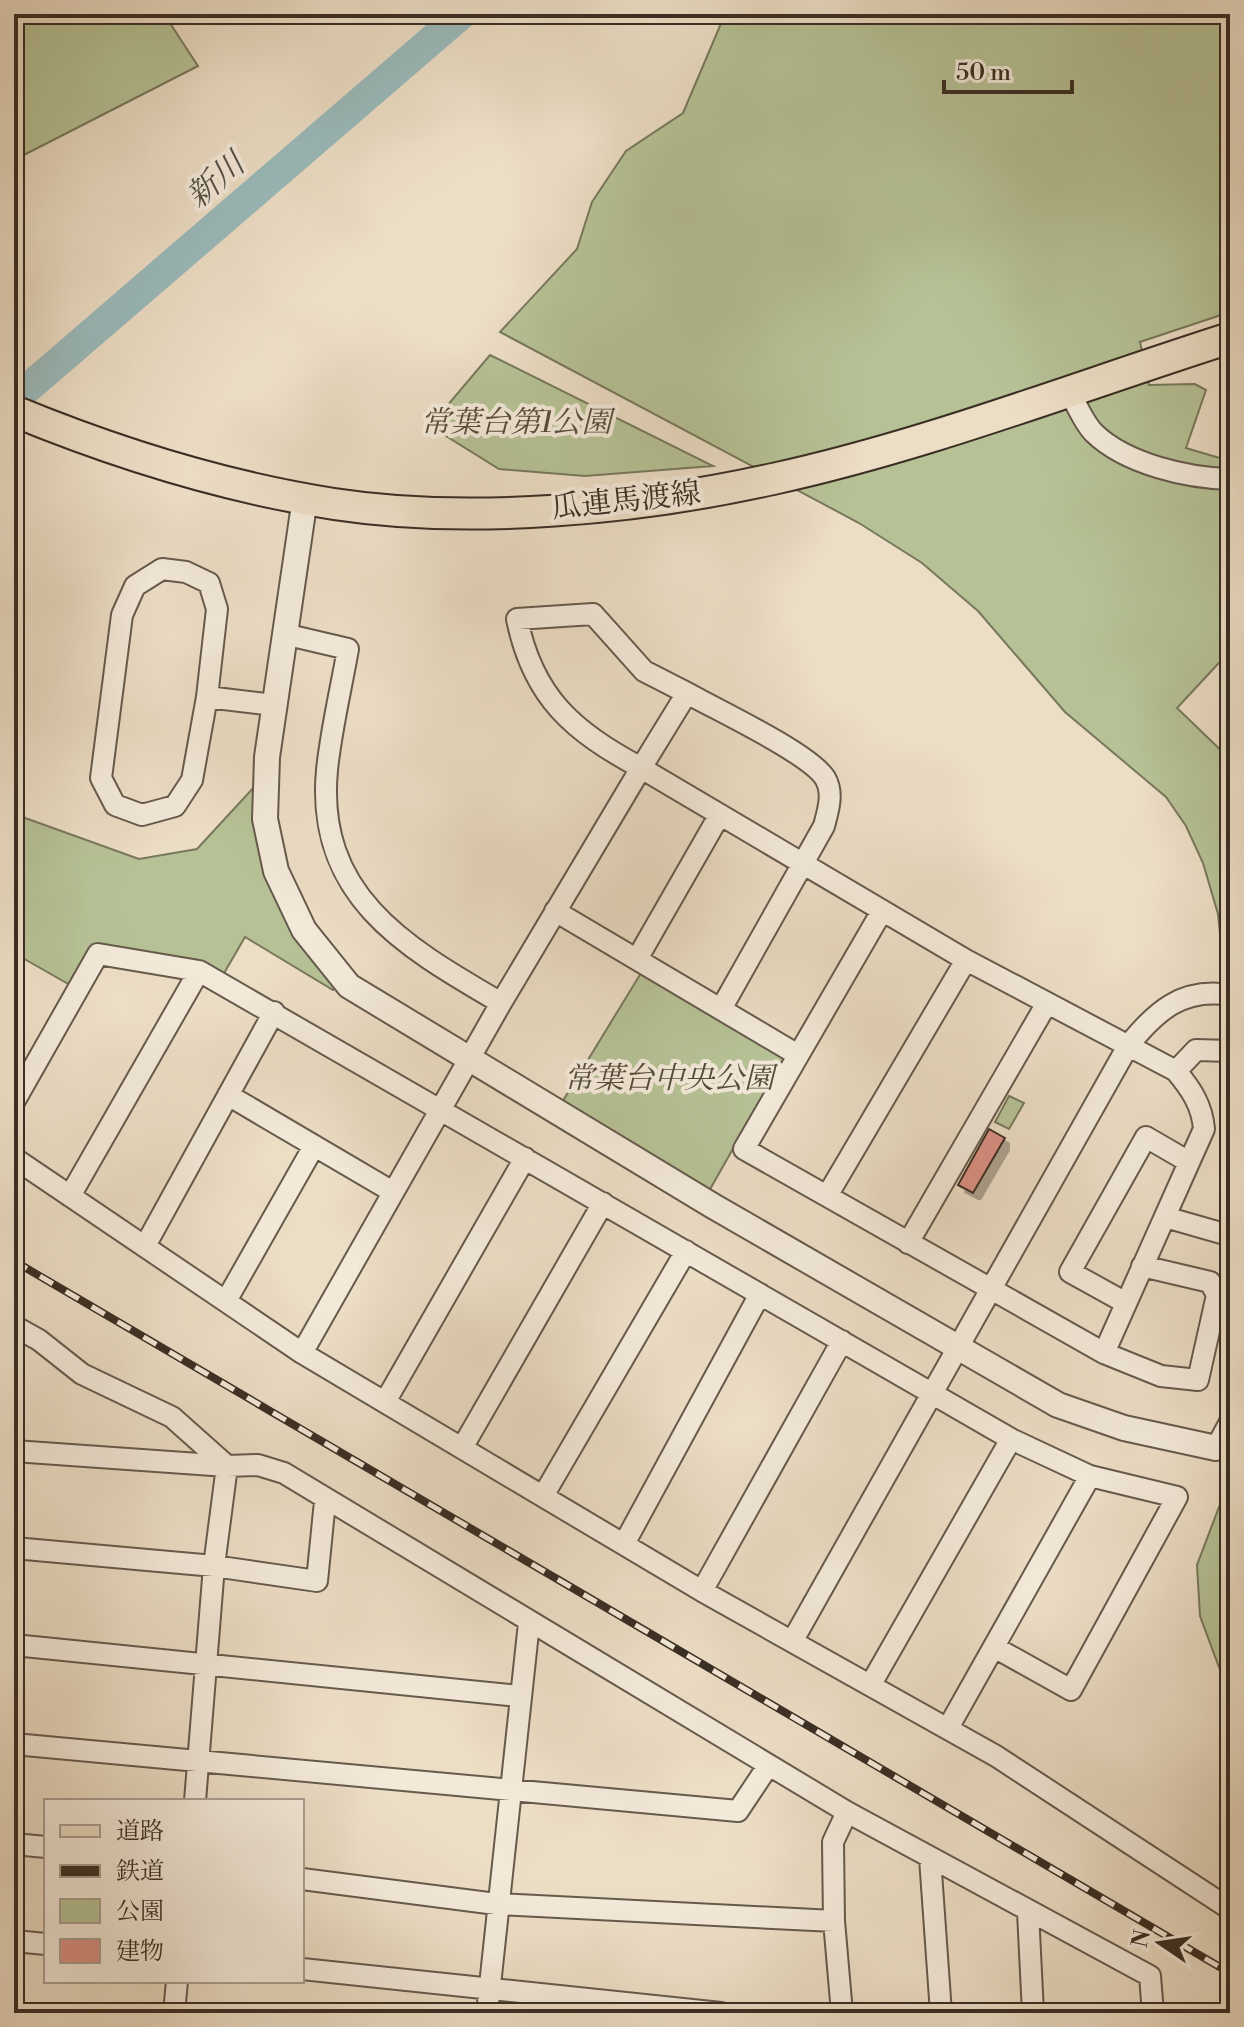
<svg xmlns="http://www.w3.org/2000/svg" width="1244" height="2027" font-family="'Libre Bodoni','Noto Serif JP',serif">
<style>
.green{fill:#b6c296;stroke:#78785d;stroke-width:2}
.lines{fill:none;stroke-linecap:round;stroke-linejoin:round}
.river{stroke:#9ababb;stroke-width:30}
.building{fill:#dd9085;stroke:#3a2e24;stroke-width:2;filter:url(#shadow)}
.minor-casing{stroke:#665a4c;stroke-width:24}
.tertiary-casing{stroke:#665a4c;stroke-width:28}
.primary-casing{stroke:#3a2e24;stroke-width:34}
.minor{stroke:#f3e9d9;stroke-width:20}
.tertiary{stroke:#f3e9d9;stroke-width:24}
.primary{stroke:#ecddc5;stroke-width:30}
.rail-casing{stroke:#3a2e24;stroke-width:8}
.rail{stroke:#f3e9d9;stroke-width:5;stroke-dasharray:15;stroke-linecap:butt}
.labels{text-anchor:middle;stroke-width:8;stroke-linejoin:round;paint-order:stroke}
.park-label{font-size:30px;font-style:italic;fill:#534c3b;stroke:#f3e9d9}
.street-label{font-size:30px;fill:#3a2e24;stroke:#f3e9d9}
.water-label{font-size:32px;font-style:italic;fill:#52514a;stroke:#f3e9d9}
</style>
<defs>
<filter id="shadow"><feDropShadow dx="7" dy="7" stdDeviation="0" flood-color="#0004"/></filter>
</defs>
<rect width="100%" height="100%" fill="#ecddc5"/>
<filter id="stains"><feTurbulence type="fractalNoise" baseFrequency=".0025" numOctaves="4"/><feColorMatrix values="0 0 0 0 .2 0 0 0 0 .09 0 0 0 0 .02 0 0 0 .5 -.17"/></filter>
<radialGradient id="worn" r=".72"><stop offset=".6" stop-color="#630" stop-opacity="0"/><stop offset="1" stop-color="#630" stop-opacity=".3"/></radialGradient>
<path class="green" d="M14 14H164L198 66 14 160Z
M725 14H1230V312L1140 342 1149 385 1195 384 1206 390 1186 448 1230 461V651L1177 708 1230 759V971L1223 963 1218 914 1203 863 1186 826 1166 797 1065 712 978 611 922 563 859 523 500 332 577 249 592 202 626 151 683 113Z
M490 355 713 466 585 476 499 469 430 426Z
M255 786 256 837 296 934 340 984 333 990 245 937 223 975 199 960 95 947 70 985 14 953V814L139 859 197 849Z
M641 973 785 1057 709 1191 561 1104Z
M1009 1096 1024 1103 1009 1129 995 1122Z
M1230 1478V1697L1200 1616 1197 1565Z"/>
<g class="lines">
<path class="river" d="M14 400 462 14"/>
</g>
<path class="building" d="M989 1129 1005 1138 973 1193 958 1185Z"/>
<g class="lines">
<defs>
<path id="minor" d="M1068 389C1076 403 1083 422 1094 433 1126 464 1187 478 1230 479
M284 634 348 649C341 689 331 730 327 770 315 897 407 948 501 1003
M687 693 644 671 593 614 517 619C533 698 573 731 641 768L687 693C717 710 809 753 825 778 834 793 828 811 824 826L721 1009
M207 697 192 780 175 806 142 815 115 805 101 778 122 615 135 586 162 569 186 572 209 583 217 609 207 697 274 705
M555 911 798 1055
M637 959 719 816
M1176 1071 1196 1050 1230 1051
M228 1095 393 1192
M14 1102 98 954 199 971
M14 1158 302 1353 702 1591 996 1756 1230 1909
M70 1196 199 971 1011 1439 1090 1476 1177 1497 1071 1690 994 1647
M827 1196 966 960
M1165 1217 1228 1235 1230 1227
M908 1243 1047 1003
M145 1246 274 1012
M226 1301 314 1146
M1126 1303 1070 1272 1146 1137 1189 1162
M14 1326 39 1340 82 1374 172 1417 227 1466 258 1465 284 1473 847 1812 1150 1976 1153 2013
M302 1353 501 1003 641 768 966 960 1176 1071C1191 1089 1202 1105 1204 1129L1104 1353 744 1149 882 911
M1104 1353 1161 1376 1198 1380 1217 1295 1210 1282 1142 1266
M385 1402 525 1158
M462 1448 603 1203
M1216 1448 1230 1422
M14 1451 227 1466 214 1566 195 1801
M543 1496 686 1251
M624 1544 760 1294
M14 1548 214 1566 317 1581 325 1501
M702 1591 842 1341
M793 1640 1128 1046C1155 1012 1182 987 1230 995
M14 1645 519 1696
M871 1684 1011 1439
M948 1728 1090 1476
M14 1744 738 1811 768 1766
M14 1844 46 1847
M930 1858 941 2013
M302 1879 496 1904 834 1921
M1028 1912 1033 2013
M14 1941 46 1944
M302 1969 721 2013
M174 2013 177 1981
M487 2013 529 1623
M842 2013 834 1921 833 1842 847 1812"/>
<path id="tertiary" d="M305 498 267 757 265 819 276 871 304 930 349 986 713 1206 1058 1405 1124 1428 1216 1448"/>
<path id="primary" d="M14 411C116 453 225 487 334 504 471 525 638 509 773 479 928 445 1079 386 1230 338"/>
</defs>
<use href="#minor" class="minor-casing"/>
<use href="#tertiary" class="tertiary-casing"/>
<use href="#primary" class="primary-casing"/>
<use href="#minor" class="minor"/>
<use href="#tertiary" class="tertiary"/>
<use href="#primary" class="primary"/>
<defs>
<path id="rail" d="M14 1261 1230 1973"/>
</defs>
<use href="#rail" class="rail-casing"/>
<use href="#rail" class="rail"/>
</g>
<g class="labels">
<g class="park-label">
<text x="516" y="432">常葉台第1公園</text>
<text x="669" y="1088">常葉台中央公園</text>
</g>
<g class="street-label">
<text transform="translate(626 500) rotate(-6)" y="10">瓜連馬渡線</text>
</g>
<g class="water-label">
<text transform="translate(215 180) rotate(-41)" y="11">新川</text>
</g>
</g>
<rect width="1244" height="2027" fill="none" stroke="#ecddc5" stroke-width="48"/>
<rect x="16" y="16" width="1212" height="1995" fill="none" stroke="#3a2e24" stroke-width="4"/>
<rect x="24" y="24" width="1196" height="1979" fill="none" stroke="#3a2e24" stroke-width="2"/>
<rect x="44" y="1799" width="260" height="184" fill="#f3e9d9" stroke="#a99e91" stroke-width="2"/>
<rect x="60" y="1825" width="40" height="12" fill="#ecddc5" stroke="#a99e91" stroke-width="2"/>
<text x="116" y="1839" font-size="24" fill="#3a2e24">道路</text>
<rect x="60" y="1865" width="40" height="12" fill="#3a2e24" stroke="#a99e91" stroke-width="2"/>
<text x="116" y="1879" font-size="24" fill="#3a2e24">鉄道</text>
<rect x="60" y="1899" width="40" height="24" fill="#b6c296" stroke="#a99e91" stroke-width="2"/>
<text x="116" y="1919" font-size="24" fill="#3a2e24">公園</text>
<rect x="60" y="1939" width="40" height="24" fill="#dd9085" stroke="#a99e91" stroke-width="2"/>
<text x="116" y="1959" font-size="24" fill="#3a2e24">建物</text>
<g transform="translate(1160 1943) rotate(283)" stroke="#f3e9d9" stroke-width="6" paint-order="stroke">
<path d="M0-6L14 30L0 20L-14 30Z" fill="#3a2e24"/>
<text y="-12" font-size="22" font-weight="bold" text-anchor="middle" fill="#3a2e24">N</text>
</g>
<path d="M944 80v12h128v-12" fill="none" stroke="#3a2e24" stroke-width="4"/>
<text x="956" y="80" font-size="24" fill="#3a2e24" stroke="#f3e9d9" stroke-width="6" paint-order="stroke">50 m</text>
<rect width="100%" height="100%" filter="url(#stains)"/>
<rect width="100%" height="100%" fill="url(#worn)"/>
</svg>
